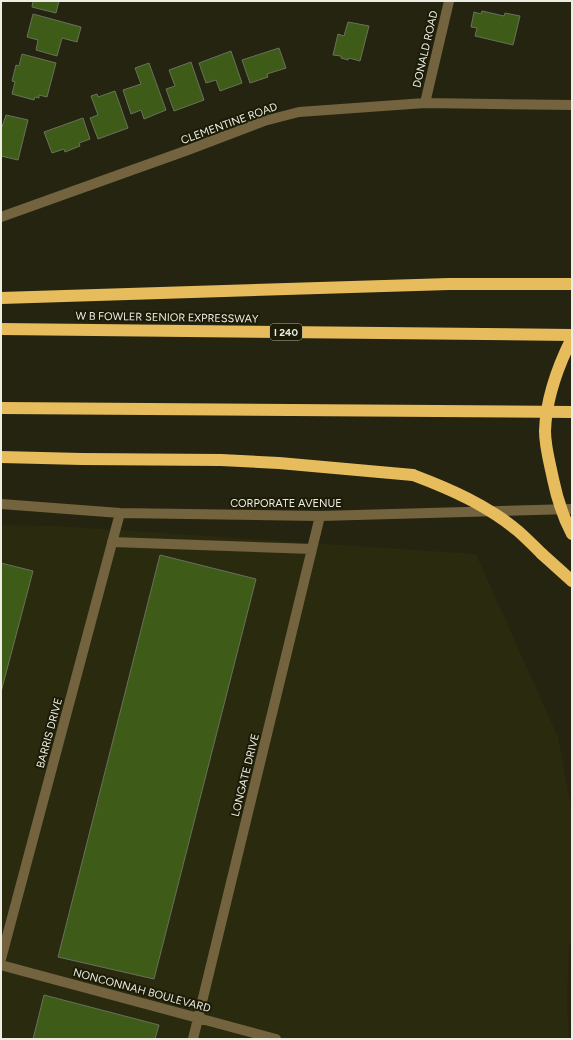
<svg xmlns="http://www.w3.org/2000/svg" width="573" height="1040" font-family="Figtree,sans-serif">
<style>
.built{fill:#2a2a0e}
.building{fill:#3e5b17;stroke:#68725e}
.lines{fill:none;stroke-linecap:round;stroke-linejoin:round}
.minor{stroke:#74633f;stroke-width:10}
.highway{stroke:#e7bc5c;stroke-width:12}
.highway-bridge{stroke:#e7bc5c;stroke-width:12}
.labels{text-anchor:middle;stroke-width:4;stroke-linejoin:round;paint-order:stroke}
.shield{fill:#1b1b08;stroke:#aeaea0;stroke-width:1}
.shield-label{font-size:10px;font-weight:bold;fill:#edede1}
.street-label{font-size:11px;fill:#edede1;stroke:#1b1b08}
</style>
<rect width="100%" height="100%" fill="#252411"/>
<path class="built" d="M1 525 58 526 476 554 558 737 572 812V941L569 946 567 1004 569 1039H1Z"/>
<path class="building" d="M33 1H59L56 13 32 7Z
M482 11 504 16 505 13 520 16 513 45 475 36 477 28 471 27 474 12 481 14Z
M33 14 81 27 77 42 62 38 57 56 36 50 38 40 27 37Z
M348 22 369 26 360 61 349 58 348 60 341 58V56L333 55 338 34 344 36Z
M279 48 286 68 267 74 268 77 250 83 242 60Z
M231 51 242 83 220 91 216 80 206 83 199 63Z
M22 54 56 63 47 97 39 95V98L35 97 34 100 12 94 15 82 12 81 16 65 19 66Z
M191 62 204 100 174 111 166 89 175 86 169 70Z
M149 63 166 110 144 119 141 110 131 114 123 90 141 84 135 68Z
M115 91 128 128 98 139 90 118 98 115 91 96 97 94 98 97Z
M6 115 28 120 18 160 1 156V127H2Z
M83 118 90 139 79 143 80 146 65 152 64 149 52 153 44 132Z
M160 555 256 579 154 979 58 957Z
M1 563 33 571 1 692Z
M44 995 159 1025 155 1039H33Z"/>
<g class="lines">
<path class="minor" d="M425 103 449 1
M1 217 188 150 264 121 299 112 425 103 572 105
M1 504 120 513 320 516 572 509
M112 542 312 549
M1 959 120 513
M1 965 276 1039
M193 1039 320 516"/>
<path class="highway" d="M1 298 449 284H572
M1 329 572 335
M1 408 572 412
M1 457 82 459 221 460 279 463 413 475
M542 554 572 581"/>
<path class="highway-bridge" d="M572 338C558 366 546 399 545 431 545 447 550 464 553 479 557 498 563 517 572 534
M413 475C450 489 487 505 518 531 526 538 534 546 542 554"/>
</g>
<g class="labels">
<rect class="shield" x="270" y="324" width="32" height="16" rx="3"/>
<g class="shield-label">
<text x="286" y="336">I 240</text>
</g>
<g class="street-label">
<text transform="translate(425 49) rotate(-77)" y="4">DONALD ROAD</text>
<text transform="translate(229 123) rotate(-20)" y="4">CLEMENTINE ROAD</text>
<text transform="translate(167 317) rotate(1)" y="4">W B FOWLER SENIOR EXPRESSWAY</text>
<text x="286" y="507">CORPORATE AVENUE</text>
<text transform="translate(49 733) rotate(-75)" y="4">BARRIS DRIVE</text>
<text transform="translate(245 775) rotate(-76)" y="4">LONGATE DRIVE</text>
<text transform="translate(142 990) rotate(15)" y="4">NONCONNAH BOULEVARD</text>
</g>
</g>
<rect width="573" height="1040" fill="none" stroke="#edede1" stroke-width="4"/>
</svg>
